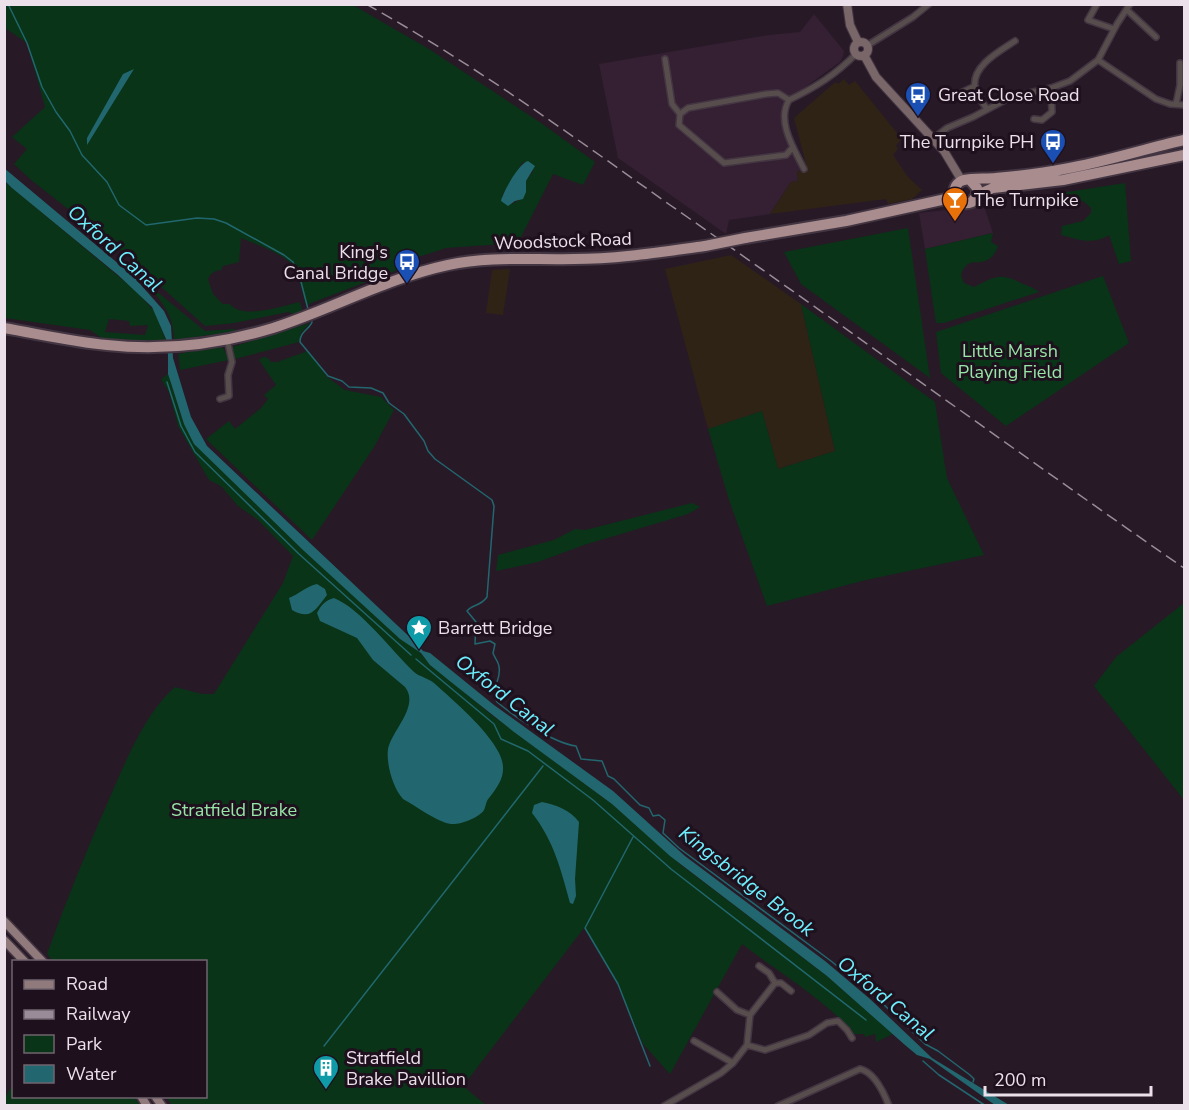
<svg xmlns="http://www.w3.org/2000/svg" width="1189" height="1110" font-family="'Nunito Sans',sans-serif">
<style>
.built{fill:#342032}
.industrial{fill:#2f2316}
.green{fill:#093417;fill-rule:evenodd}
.water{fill:#22676f}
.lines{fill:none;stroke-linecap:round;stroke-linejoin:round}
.stream{stroke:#22676f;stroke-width:1.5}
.street-casing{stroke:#433542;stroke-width:8}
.secondary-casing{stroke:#433542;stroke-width:10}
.primary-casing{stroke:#433542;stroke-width:11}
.highway-casing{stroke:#433542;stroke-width:14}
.street{stroke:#584d4d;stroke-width:5}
.secondary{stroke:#786668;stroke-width:8}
.primary{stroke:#917a7c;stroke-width:8}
.highway{stroke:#a88c8e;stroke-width:10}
.rail{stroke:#998c98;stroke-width:1.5;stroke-dasharray:12 6;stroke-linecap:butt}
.highway-bridge-casing{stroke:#433542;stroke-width:14;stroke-linecap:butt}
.highway-bridge{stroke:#a88c8e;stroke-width:10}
.labels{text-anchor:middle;stroke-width:6;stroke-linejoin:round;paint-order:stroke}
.poi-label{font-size:18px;fill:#ece1eb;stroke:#1e101d;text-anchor:start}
.street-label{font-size:18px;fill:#ece1eb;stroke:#1e101d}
.park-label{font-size:18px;fill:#97e5a7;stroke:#1e101d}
.water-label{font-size:20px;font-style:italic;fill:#6deffe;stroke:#1e101d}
</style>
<rect width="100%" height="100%" fill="#281927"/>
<path class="built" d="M814 14 844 51 843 56 840 62 783 103 781 115 788 141 800 171 797 172 798 181 791 182 770 214 729 220 726 234 618 158 599 64 769 35 800 32Z
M984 206 993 233 925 249 919 213Z"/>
<path class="industrial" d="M844 79 849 85 855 81 902 139 896 145 898 149 893 155 908 177 922 190 912 199 888 204 886 199 770 214 791 182 798 181 797 172 807 168 794 118 826 90 836 82 838 84Z
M731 255 801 304 835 451 778 469 762 411 708 429 665 269Z
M510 269 503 315 486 313 492 270Z"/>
<path class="green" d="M4 5H353L429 49 541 123 595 162 583 185 553 174 518 243 446 248 403 262 400 269 306 305C302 293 301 279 295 268 287 255 255 244 241 238L239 262 223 266 221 270C214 271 211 273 208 279L213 294 223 304H230C241 320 283 306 300 302L302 309 300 312 294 314 288 312 234 323 205 326 149 276 150 273 31 180 14 164 27 149 12 137 45 107 27 43 5 28ZM523 162 533 171 526 181 521 199 512 204 502 196Z
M4 181 136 291 155 312 166 341 103 339 90 330 5 318ZM109 319 129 321 130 326 148 325 145 335 105 332Z
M1125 183 1131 261 1119 264 1109 235C1093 245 1079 240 1061 235L1062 226 1083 221 1091 213V208L1083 201 1062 200 1061 193Z
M908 228 930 378 801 284 784 252Z
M993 233 991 242 998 246C996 251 994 256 989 259 976 267 968 255 961 275L964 283 974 287C995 277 999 272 1021 283 1027 286 1033 287 1039 292L944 323H936L925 249Z
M1103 276 1129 343 1006 426 941 373 936 332Z
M144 281 205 331 234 329 237 331 174 340C174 315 160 299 144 281Z
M801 304 935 402 947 478 984 555 866 580 767 606 729 500 708 429 762 411 778 469 835 451Z
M310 323 301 333 299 342 235 359 232 347Z
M219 346 224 349 229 360 180 370 178 354Z
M308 351 327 377 345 390 381 397 394 410 374 447 312 540 206 439 229 421 235 429 261 408 268 399 264 395 276 385 259 360 263 357 268 358 271 362H277Z
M168 374 184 424 282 529 400 639 417 649 431 665 493 716 612 804 681 865 827 976 893 1034 876 1042 875 1034 865 1037 864 1034H854C824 998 779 973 742 944L670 1074 643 1044 618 984 584 928 463 1086 486 1105H172L166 1097 206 1096V962H53L47 954C66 901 87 849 110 797 126 761 145 713 175 687L202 694H214L283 583 293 556 258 520 238 506 221 486 209 480 178 426 169 392 161 379Z
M692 503 700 507 688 514 584 545 538 562 496 571 498 555 554 540 575 529 585 530Z
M1184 603V800L1094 686 1116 657Z
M13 1084 14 1096 134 1097 140 1105H5V1098Z"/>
<path class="water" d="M134 69 87 145V138L123 74Z
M528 161 535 166 526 181V192L523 199 515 201 508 206 501 201C503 192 519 163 528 161Z
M4 168 133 276 164 311 171 326 173 358 191 417 207 446 415 642 423 651 430 653 494 705 613 791 685 856 825 961 870 999 932 1058 1009 1105H995L930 1059 917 1055 905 1045 827 976 670 856 612 804 514 732 451 682 430 665 421 653 400 639 303 550 194 444 184 424 171 383 168 374V355L166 339 152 307 118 275 12 188 5 181Z
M317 584 325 589 327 595C316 609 311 621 292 610L289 598C299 594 307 586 317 584Z
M334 598C361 609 392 651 414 672 420 677 428 678 434 683 454 701 487 729 499 753 508 771 501 783 489 798 486 801 486 806 484 810 479 818 460 825 451 824 437 822 416 806 403 799 393 788 386 764 388 749 392 730 420 706 405 687L373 660 357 638 320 621 317 613C321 605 326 600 334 598Z
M542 802C557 805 570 810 579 822L575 879 576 896 573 904 570 903C561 870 554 841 532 813L534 805Z"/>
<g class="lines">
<path class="stream" d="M8 4 27 43 42 87 56 112 70 131 82 155 107 182 119 205 146 225 197 218 214 219 226 223 284 255 293 262 299 274 308 309
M312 322C310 329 300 331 300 342L328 376 342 381 349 387 371 388 383 393 389 403 404 414 424 441 428 451 435 459 492 500 494 506 487 597C480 607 472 604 467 611L476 622 475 644 490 641 495 644 493 653C494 657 499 662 499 667 502 680 489 689 497 702 515 717 553 743 576 746L581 759 602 761 608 776 614 779 640 805 649 808 653 816 659 815 665 820 663 833 679 848 831 961 880 1001 925 1044 938 1051 970 1075 974 1079 973 1082
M167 382 181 426 195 452 299 554 411 655
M416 659 494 724 501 739 528 751 593 800 671 869 866 1020
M633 837 585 928 618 984 650 1066
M324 1046 543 766
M923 1061 939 1075 986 1106"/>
<defs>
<path id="street" d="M1097 4 1088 20 1114 29
M1127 10 1156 37
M868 45 913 17 929 4
M665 59 672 104 680 114 679 125 724 163 786 155 793 147
M1098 60 1156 99 1170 104 1184 105
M946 97H952L975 86
M789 100C816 87 835 75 856 54
M789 100C776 121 794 149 804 169
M1176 104 1180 85V63
M987 109C983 103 976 96 975 88 971 66 1000 51 1015 41
M680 114 688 108 766 94 778 93 789 100
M1034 119 1042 120 1052 112 1051 88
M933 139 947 128 973 117 1011 97 1051 88 1070 81 1098 60 1117 24 1130 4
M220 399 229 396 228 375 232 362 227 339
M759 966 769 973 775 983
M717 992 737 1010 750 1015
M694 1041 733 1063
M747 1045 765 1050 809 1035 827 1023 838 1021 847 1030 852 1038
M664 1106 721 1073 733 1063 747 1045 750 1015 775 983H781L791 991
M778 1106 860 1069C874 1072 884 1093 889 1106"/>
<path id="secondary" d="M847 4 850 25 858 42
M854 49a7 7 0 1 1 14 0a7 7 0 1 1-14 0Z
M864 55 876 77 944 151 962 181"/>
<path id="primary" d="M4 921 43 962
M4 940 25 962
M141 1096 147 1106
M155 1096 162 1106"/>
<path id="highway" d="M970 180 977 188V195L972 202C953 209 948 184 964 180 973 178 985 179 996 178 1018 176 1041 174 1064 169 1105 162 1144 149 1184 140
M977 195 993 188 1063 180 1184 155
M745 238 846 221 955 197
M4 328C39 334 73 342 107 345 163 351 220 344 273 328 332 309 387 278 448 265 489 256 532 260 574 259 618 259 661 252 705 246"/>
</defs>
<use href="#street" class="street-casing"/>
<use href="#secondary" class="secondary-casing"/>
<use href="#primary" class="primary-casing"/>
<use href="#highway" class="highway-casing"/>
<use href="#street" class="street"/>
<use href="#secondary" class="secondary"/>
<use href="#primary" class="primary"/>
<use href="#highway" class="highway"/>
<path class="rail" d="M366 4C472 63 571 135 670 205 843 325 1012 449 1184 568"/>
<defs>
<path id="highway-bridge" d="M705 246 745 238"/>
</defs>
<use href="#highway-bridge" class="highway-bridge-casing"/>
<use href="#highway-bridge" class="highway-bridge"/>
</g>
<defs>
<symbol id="bus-pin" viewBox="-11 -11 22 30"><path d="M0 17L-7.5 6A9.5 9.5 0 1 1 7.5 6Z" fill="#1a4fb4" stroke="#1e101d"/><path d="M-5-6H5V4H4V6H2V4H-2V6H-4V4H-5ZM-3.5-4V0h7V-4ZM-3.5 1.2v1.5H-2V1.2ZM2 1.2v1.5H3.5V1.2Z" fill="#fff"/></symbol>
<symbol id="bar-pin" viewBox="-11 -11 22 30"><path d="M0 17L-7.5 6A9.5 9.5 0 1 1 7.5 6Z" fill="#e8710a" stroke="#1e101d"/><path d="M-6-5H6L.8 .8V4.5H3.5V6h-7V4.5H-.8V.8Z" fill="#fff"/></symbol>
<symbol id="sight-pin" viewBox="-11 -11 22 30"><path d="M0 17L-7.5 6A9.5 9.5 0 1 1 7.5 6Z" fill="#0f9aa8" stroke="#1e101d"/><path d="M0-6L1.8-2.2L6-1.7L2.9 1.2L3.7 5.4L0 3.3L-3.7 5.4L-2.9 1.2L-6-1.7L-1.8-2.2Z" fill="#fff"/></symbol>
<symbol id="building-pin" viewBox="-11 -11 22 30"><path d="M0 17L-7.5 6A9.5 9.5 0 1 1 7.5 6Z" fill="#0f9aa8" stroke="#1e101d"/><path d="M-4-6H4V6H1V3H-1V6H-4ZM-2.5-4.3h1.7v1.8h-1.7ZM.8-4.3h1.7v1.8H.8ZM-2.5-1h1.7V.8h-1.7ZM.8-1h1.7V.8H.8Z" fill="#fff"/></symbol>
</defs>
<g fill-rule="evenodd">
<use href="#bus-pin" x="903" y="80" width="30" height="40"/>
<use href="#bus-pin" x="1038" y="127" width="30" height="40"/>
<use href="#bar-pin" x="940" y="185" width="30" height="40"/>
<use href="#bus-pin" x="392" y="247" width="30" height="40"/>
<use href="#sight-pin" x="404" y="613" width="30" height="40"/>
<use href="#building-pin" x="311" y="1053" width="30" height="40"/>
</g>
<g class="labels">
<g class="poi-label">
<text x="938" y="101">Great Close Road</text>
<text x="1034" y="148" text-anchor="end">The Turnpike PH</text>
<text x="974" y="206">The Turnpike</text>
<text x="388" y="258" text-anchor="end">King's<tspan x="388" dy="21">Canal Bridge</tspan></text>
<text x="438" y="634">Barrett Bridge</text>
<text x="346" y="1064">Stratfield<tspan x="346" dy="21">Brake Pavillion</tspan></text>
</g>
<g class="street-label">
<text transform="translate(563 241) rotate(-2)" y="6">Woodstock Road</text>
</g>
<g class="park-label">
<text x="1010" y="357">Little Marsh<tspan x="1010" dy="21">Playing Field</tspan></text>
<text x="234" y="816">Stratfield Brake</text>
</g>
<g class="water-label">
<text transform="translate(115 248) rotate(42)" y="7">Oxford Canal</text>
<text transform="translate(505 695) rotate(38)" y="7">Oxford Canal</text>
<text transform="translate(747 881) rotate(38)" y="7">Kingsbridge Brook</text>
<text transform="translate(886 998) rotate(40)" y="7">Oxford Canal</text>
</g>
</g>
<rect width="1189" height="1110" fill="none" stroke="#ece1eb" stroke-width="12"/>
<rect x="12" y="960" width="195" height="138" fill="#1e101d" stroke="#70646f" stroke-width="1.5"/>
<rect x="24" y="980" width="30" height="9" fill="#917a7c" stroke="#70646f" stroke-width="1.5"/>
<text x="66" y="990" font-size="18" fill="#ece1eb">Road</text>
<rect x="24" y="1010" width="30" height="9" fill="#998c98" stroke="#70646f" stroke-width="1.5"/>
<text x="66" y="1020" font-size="18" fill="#ece1eb">Railway</text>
<rect x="24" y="1035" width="30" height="18" fill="#093417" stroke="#70646f" stroke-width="1.5"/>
<text x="66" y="1050" font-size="18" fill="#ece1eb">Park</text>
<rect x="24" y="1065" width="30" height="18" fill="#22676f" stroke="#70646f" stroke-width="1.5"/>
<text x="66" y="1080" font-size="18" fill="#ece1eb">Water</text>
<path d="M985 1086v9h166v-9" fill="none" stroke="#ece1eb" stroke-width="3"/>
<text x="994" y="1086" font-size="18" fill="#ece1eb" stroke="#1e101d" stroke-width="4.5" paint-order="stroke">200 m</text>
</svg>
